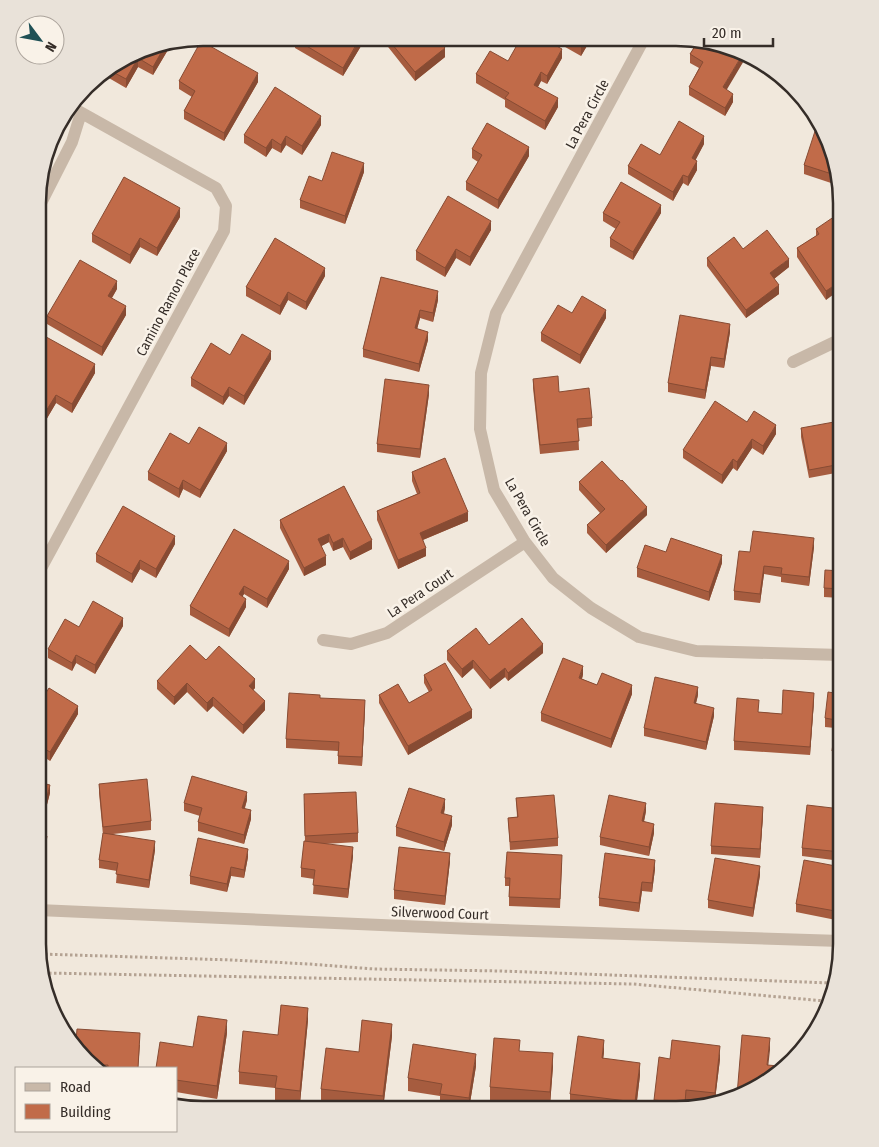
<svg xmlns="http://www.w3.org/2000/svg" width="879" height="1147" font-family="'Fira Sans Condensed',sans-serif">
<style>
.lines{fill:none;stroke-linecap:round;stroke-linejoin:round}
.path{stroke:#b4a292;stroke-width:3;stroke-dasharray:2.5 2.5;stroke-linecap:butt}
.minor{stroke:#c8b8a8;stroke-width:12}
.wall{fill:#a65c3f}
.shaded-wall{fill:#874b33}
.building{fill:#c16b49;stroke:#874b33}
.labels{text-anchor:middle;stroke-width:5;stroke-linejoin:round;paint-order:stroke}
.street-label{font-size:14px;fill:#352d28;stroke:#f9f2e8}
.rim{fill:none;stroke:#352d28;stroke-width:2.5}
</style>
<rect width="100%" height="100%" fill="#f1e8dc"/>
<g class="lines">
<path class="path" d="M40 954 232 960 309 964 374 969 501 971 831 983
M44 973 633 984 825 1001"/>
<path class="minor" d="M644 39 496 313 481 373 480 429 494 490 525 542 553 578 591 608 639 637 696 651 841 655
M39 207 72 142 81 113
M793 362 841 339
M38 574 224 231 226 206 216 188 71 107
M323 640 351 644 387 633 525 542
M38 910 473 929 841 941"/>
</g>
<path class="wall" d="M272 38H280L278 41Z
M381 38H437L445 57 415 81Z
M295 39 361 46 343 76 295 48Z
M551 39H591L581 56Z
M699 40 733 102 725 116 689 95V87L699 68 690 63V54Z
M172 43 153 75 138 67 126 88 102 74 150 46Z
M562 58 547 84 541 81 538 87 558 107 545 130 505 107V100L476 83V74L508 61Z
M179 81 258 82 224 141 184 119V111L192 97 179 89Z
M321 125 302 155 286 145 281 153 272 148 266 157 244 143V135Z
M824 130 837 185 804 174V165Z
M704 144 695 160 697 170 688 186 683 183 673 201 628 174V166L660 155Z
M472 149 529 156 498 209 466 190V182L478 162 472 158Z
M364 172 345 224 300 208V200L322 181Z
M603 213H661L633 260 610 247V238L616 229 603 221Z
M180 217 157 256 140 247 130 264 92 242V234Z
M816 229 839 266 826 300 797 257V248L816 236Z
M491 230 470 266 456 258 445 277 416 260V251Z
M743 249 789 267 774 279 779 294 746 318 707 266V258Z
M325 276 306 310 288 300 280 315 246 296V287Z
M381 277 438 300 433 322 420 318 417 329 428 340 419 372 363 357V349Z
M117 289 112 298 126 315 102 356 47 324V316Z
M572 313 606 318 580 364 541 341V333Z
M730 332 724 368 711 366 705 399 668 392V383Z
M39 333 95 373 72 413 56 403 46 420 39 416Z
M230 355 271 359 244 405 229 396 223 405 191 386V378Z
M533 379 559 392 592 418V426L578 428 579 450 540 454 533 388Z
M429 394 420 458 377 452V444Z
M747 422 776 434 763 455 752 448 737 471 733 468 722 484 683 458V450Z
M801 428 836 431 841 430V472L809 478 801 437Z
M189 444 227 451 200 498 183 489 179 498 148 480V472Z
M412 472 468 521 423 540 426 556 398 569 377 520V511L417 494 412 481Z
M579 482 647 515 606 553 587 533V525L600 513 579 490Z
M344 486 372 549 350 560 343 547 333 551 329 542 321 546 326 565 304 576 280 528V520Z
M234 529 289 569 267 608 244 594 242 596 246 607 229 637 190 615V606Z
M175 544 156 578 140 569 132 583 96 562V554Z
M814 547 809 586 781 582V577L764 574 760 603 734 600V591L750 552Z
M666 552 722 563 709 601 637 577V568Z
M841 571V604H840V598L824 597V588Z
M123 626 95 674 76 663 72 671 48 658V649L79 627Z
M489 645 543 653 508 681 505 677 490 689 473 668 462 678 447 660V651Z
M206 660 255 688 253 690 265 710 243 734 213 706 207 712 187 692 174 705 157 689V681Z
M424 675 472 718 408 755 379 703V695L409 703 429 692 424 683Z
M583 675 582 679 597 685 632 694 611 748 541 721V713Z
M841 694V761L832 759V751L835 728 825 727V718Z
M698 695 696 703 714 716 706 750 644 736V728Z
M320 698 365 709 362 766 338 764V751L286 748V739Z
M814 701 810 755 734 750V741L759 712 782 714Z
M38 705 78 714 50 761 38 753Z
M38 782 50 793 39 834 47 844 43 868 38 867Z
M99 784 151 821V830L113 834 155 850 149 888 116 883 117 871 99 868V860L103 835 99 793Z
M516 798 558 838V846L510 850 508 818 517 817Z
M247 800 245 808 251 819 244 844 198 831V822L200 816 184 811V803Z
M304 803 358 833V842L324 844 353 856 348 898 313 894 314 879 301 877V868L305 841Z
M445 808 444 814 452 825 444 851 396 836V827Z
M841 809V861L802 856V848Z
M646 811 644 822 654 833 649 856 600 845V837Z
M763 815 760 858 711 854V846Z
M248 857 244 878 231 876 227 892 190 884V876Z
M450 861 445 905 394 899V890Z
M562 863 560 908 509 906V886H505V878Z
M841 867V921L796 912V904Z
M655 869 652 892 642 891 639 912 599 906V898Z
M760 875 753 917 708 908V900Z
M308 1020 300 1103 275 1101V1088L239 1084V1072L278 1035Z
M227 1033 217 1099 176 1092V1068Z
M392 1036 383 1109 321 1101V1089L359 1052Z
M76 1041 140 1045 138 1068H100Z
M604 1052 603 1058 640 1075 636 1109H595L570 1106V1094Z
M670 1059H720L715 1100 700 1104 686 1102V1107L676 1110 654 1109V1100Z
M476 1066 469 1109H458L440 1106V1096L408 1091V1078Z
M553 1066 550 1105 490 1100V1087Z"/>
<path class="shaded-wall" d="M361 38V46L343 76V68Z
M586 39H591L581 56V47Z
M172 43 153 75V67L166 44Z
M445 48V57L415 81V72Z
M562 49V58L547 84V76Z
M741 57 745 59 723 96V87Z
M138 58V67L126 88V79Z
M541 72V81L534 94V85Z
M258 73V82L224 141V133Z
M733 94V102L725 116V108Z
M558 98V107L545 130V121Z
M321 116V125L302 155V146Z
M286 136V145L281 153V145Z
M704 136V144L692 167V158Z
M272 139V148L266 157V148Z
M529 147V156L498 209V200Z
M697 161V170L688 186V177Z
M364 163V172L345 224V216Z
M683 175V183L673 201V192Z
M661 205V213L633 260V252Z
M180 208V217L157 256V248Z
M491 221V230L470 266V257Z
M140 238V247L130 264V255Z
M456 249V258L445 277V268Z
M841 256V264L835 268V260Z
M789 259V267L770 282V273Z
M325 268V276L306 310V302Z
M117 281V289L108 304V296Z
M841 281V289L826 300V291Z
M779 285V294L746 318V310Z
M438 291V300L433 322V313Z
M288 292V300L280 315V306Z
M126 306V315L102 356V347Z
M420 310V318L415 337V328Z
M606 310V318L580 364V355Z
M730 324V332L724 368V359Z
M428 332V340L419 372V364Z
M271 351V359L244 405V396Z
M711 357V366L705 399V390Z
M95 364V373L72 413V404Z
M429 385V394L420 458V449Z
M229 387V396L223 405V397Z
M56 395V403L46 420V411Z
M776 425V434L763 455V446Z
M752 439V448L737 471V462Z
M227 443V451L200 498V490Z
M733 459V468L722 484V475Z
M43 464V472L38 480V472Z
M183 480V489L179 498V489Z
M647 507V515L606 553V545Z
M468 512V521L420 541V533Z
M329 534V542L318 548V539Z
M175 536V544L156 578V569Z
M343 538V547L333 551V543Z
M814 538V547L809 586V577Z
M372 540V549L350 560V552Z
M426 548V556L398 569V560Z
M722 555V563L709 601V592Z
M326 556V565L304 576V568Z
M140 560V569L132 583V574Z
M289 561V569L267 608V599Z
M764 566V574L760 603V594Z
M244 586V594L239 603V594Z
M246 599V607L229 637V629Z
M123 618V626L95 674V665Z
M543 644V653L508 681V673Z
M76 655V663L72 671V663Z
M473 660V668L462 678V669Z
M583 666V675L579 686V678Z
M505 668V677L490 689V680Z
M255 679V688L249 695V686Z
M187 683V692L174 705V697Z
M632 685V694L611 748V739Z
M698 687V695L694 711V703Z
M814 693V701L810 755V747Z
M213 697V706L207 712V703Z
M365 700V709L362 766V757Z
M265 701V710L243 734V725Z
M78 706V714L50 761V752Z
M714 708V716L706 750V742Z
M472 710V718L408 755V746Z
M50 785V793L39 836V827Z
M247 792V800L242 816V808Z
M445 799V808L441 821V813Z
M646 803V811L642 830V821Z
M763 807V815L760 858V849Z
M251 810V819L244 844V835Z
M452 816V825L444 851V842Z
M654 824V833L649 856V847Z
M47 836V844L43 868V860Z
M155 841V850L149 888V880Z
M353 847V856L348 898V889Z
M248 849V857L244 878V870Z
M450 853V861L445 905V896Z
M655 860V869L652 892V883Z
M760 866V875L753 917V908Z
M231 867V876L227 892V884Z
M642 882V891L639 912V903Z
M308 1008V1020L300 1103V1091Z
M227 1020V1033L217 1099V1086Z
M392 1024V1036L383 1109V1096Z
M770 1038V1050L767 1077V1065Z
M604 1040V1052L602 1070V1058Z
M720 1046V1059L715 1100V1093Z
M553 1053V1066L550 1105V1092Z
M476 1054V1066L469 1109V1098Z
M640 1063V1075L636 1109H635V1102Z
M686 1090V1107H685Z"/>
<path class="building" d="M296 38H360L343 68 295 39Z
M387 38H437L445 48 415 72Z
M521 38 544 39 562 49 547 76 541 72 534 85 558 98 545 121 505 98 509 93 476 74 490 51 508 61Z
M566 39H586L581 47Z
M699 40 741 57 723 87 733 94 725 108 689 87 703 62 690 54Z
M201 41 258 73 224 133 184 111 195 91 179 81Z
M166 44 153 67 138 58 126 79 109 70 150 46Z
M275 87 321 116 302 146 286 136 281 145 272 139 266 148 244 135Z
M679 121 704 136 692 158 697 161 688 177 683 175 673 192 628 166 641 144 660 155Z
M818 122 824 130 835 175 804 165Z
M487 123 529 147 498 200 466 182 482 155 472 149Z
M332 152 364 163 345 216 300 200 309 176 322 181Z
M124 177 180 208 157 248 140 238 130 255 92 234Z
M621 182 661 205 633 252 610 238 620 222 603 213Z
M448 196 491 221 470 257 456 249 445 268 416 251Z
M841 212V256L835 260 841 269V281L826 291 797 248 819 234 816 229Z
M767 230 789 259 770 273 779 285 746 310 707 258 734 237 743 249Z
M275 238 325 268 306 302 288 292 280 306 246 287Z
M80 260 117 281 108 296 126 306 102 347 47 316Z
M381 277 438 291 433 313 420 310 415 328 428 332 419 364 363 349Z
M582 296 606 310 580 355 541 333 558 305 572 313Z
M680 315 730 324 724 359 711 357 705 390 668 383Z
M39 333 95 364 72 404 56 395 46 411 39 407Z
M242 334 271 351 244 396 229 387 223 397 191 378 211 343 230 355Z
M558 376 559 392 589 388 592 418 577 419 579 441 540 445 533 379Z
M385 379 429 385 420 449 377 444Z
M715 401 747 422 754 411 776 425 763 446 752 439 737 462 733 459 722 475 683 450Z
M834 422 836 431 841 430V464L809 470 801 428Z
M199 427 227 443 200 490 183 480 179 489 148 472 170 433 189 444Z
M445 458 468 512 420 533 426 548 398 560 377 511 420 493 412 472Z
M38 461 43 464 38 472Z
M602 461 621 481 622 480 647 507 606 545 587 525 605 509 579 482Z
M344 486 372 540 350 552 343 538 333 543 329 534 318 539 326 556 304 568 280 520Z
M123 506 175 536 156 569 140 560 132 574 96 554Z
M234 529 289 561 267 599 244 586 239 594 246 599 229 629 190 606Z
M753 531 814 538 809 577 781 574 782 568 764 566 760 594 734 591 739 551 750 552Z
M671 538 722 555 709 592 637 568 645 545 666 552Z
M825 570 841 571V595H840L841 589 824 588Z
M93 601 123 618 95 665 76 655 72 663 48 649 65 619 79 627Z
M522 618 543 644 508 673 505 668 490 680 473 660 462 669 447 651 476 628 489 645Z
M190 645 206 660 219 646 255 679 249 686 265 701 243 725 213 697 207 703 187 683 174 697 157 681Z
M563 658 583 666 579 678 597 685 602 673 632 685 611 739 541 713Z
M445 663 472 710 408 746 379 695 398 684 409 703 432 690 424 675Z
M655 677 698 687 694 703 714 708 706 742 644 728Z
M49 688 78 706 50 752 38 745V705Z
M783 690 814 693 810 747 734 741 737 698 759 700 758 712 782 714Z
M828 692 841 694V752L832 751 836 720 825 718Z
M289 693 320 695V698L365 700 362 757 338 756 339 742 286 739Z
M192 776 247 792 242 808 251 810 244 835 198 822 202 808 184 803Z
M147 779 151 821 103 827 99 784Z
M38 782 50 785 39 827H38Z
M409 788 445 799 441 813 452 816 444 842 396 827Z
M356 792 358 833 305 836 304 794Z
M554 795 558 838 510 842 508 818 518 817 516 798Z
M609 795 646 803 642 821 654 824 649 847 600 837Z
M715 803 763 807 760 849 711 846Z
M807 805 841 809V852L802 848Z
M103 833 155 841 149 880 116 874 118 863 99 860Z
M38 834 47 836 43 860 38 859Z
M198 838 248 849 244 870 231 867 227 884 190 876Z
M304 841 353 847 348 889 313 885 315 870 301 868Z
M399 847 450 853 445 896 394 890Z
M507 852 562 855 560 899 509 897 510 878H505Z
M605 853 655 860 652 883 642 882 639 903 599 898Z
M715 858 760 866 753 908 708 900Z
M804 860 841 867V912L796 904Z
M281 1005 308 1008 300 1091 275 1088 277 1076 239 1072 243 1031 278 1035Z
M198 1016 227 1020 217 1086 176 1080V1068H156L160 1042 193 1047Z
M362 1020 392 1024 383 1096 321 1089 326 1048 359 1052Z
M77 1029 140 1033 138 1068H108V1065H96L76 1041Z
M742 1035 770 1038 767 1065 779 1066 749 1092 737 1095Z
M578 1036 604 1040 602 1058 640 1063 635 1102 570 1094Z
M494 1038 520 1040 519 1051 553 1053 550 1092 490 1087Z
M672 1040 720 1046 715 1093 686 1090 685 1103 654 1100 659 1057 670 1059Z
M413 1044 476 1054 469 1098 440 1094 442 1084 408 1078Z"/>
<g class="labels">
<g class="street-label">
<text transform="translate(587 114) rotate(-62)" y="5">La Pera Circle</text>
<text transform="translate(168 302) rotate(-62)" y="5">Camino Ramon Place</text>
<text transform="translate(528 512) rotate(60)" y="5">La Pera Circle</text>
<text transform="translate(420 593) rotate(-34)" y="5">La Pera Court</text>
<text transform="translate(440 913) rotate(2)" y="5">Silverwood Court</text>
</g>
</g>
<path d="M0 0H879V1147H0ZM203 46H676A157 157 0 0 1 833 203V944A157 157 0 0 1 676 1101H203A157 157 0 0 1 46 944V203A157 157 0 0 1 203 46Z" fill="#e9e2d9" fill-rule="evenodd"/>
<path class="rim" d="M203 46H676A157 157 0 0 1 833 203V944A157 157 0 0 1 676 1101H203A157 157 0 0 1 46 944V203A157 157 0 0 1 203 46Z"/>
<rect x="15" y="1067" width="162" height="65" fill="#f9f2e8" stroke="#aba39b"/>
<rect x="25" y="1083" width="25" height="8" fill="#c8b8a8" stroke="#aba39b"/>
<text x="60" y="1092" font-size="15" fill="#352d28">Road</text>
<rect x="25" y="1104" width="25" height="15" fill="#c16b49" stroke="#aba39b"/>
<text x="60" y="1117" font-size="15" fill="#352d28">Building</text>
<g transform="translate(40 40) rotate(122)"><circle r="24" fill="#f9f2e8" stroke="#aba39b"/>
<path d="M0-4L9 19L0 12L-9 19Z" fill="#1f5055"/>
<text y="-8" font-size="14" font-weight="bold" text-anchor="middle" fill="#352d28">N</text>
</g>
<path d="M704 38v8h69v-8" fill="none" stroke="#352d28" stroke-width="2.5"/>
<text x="712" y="38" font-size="15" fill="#352d28" stroke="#f9f2e8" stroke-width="4" paint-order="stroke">20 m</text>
</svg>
